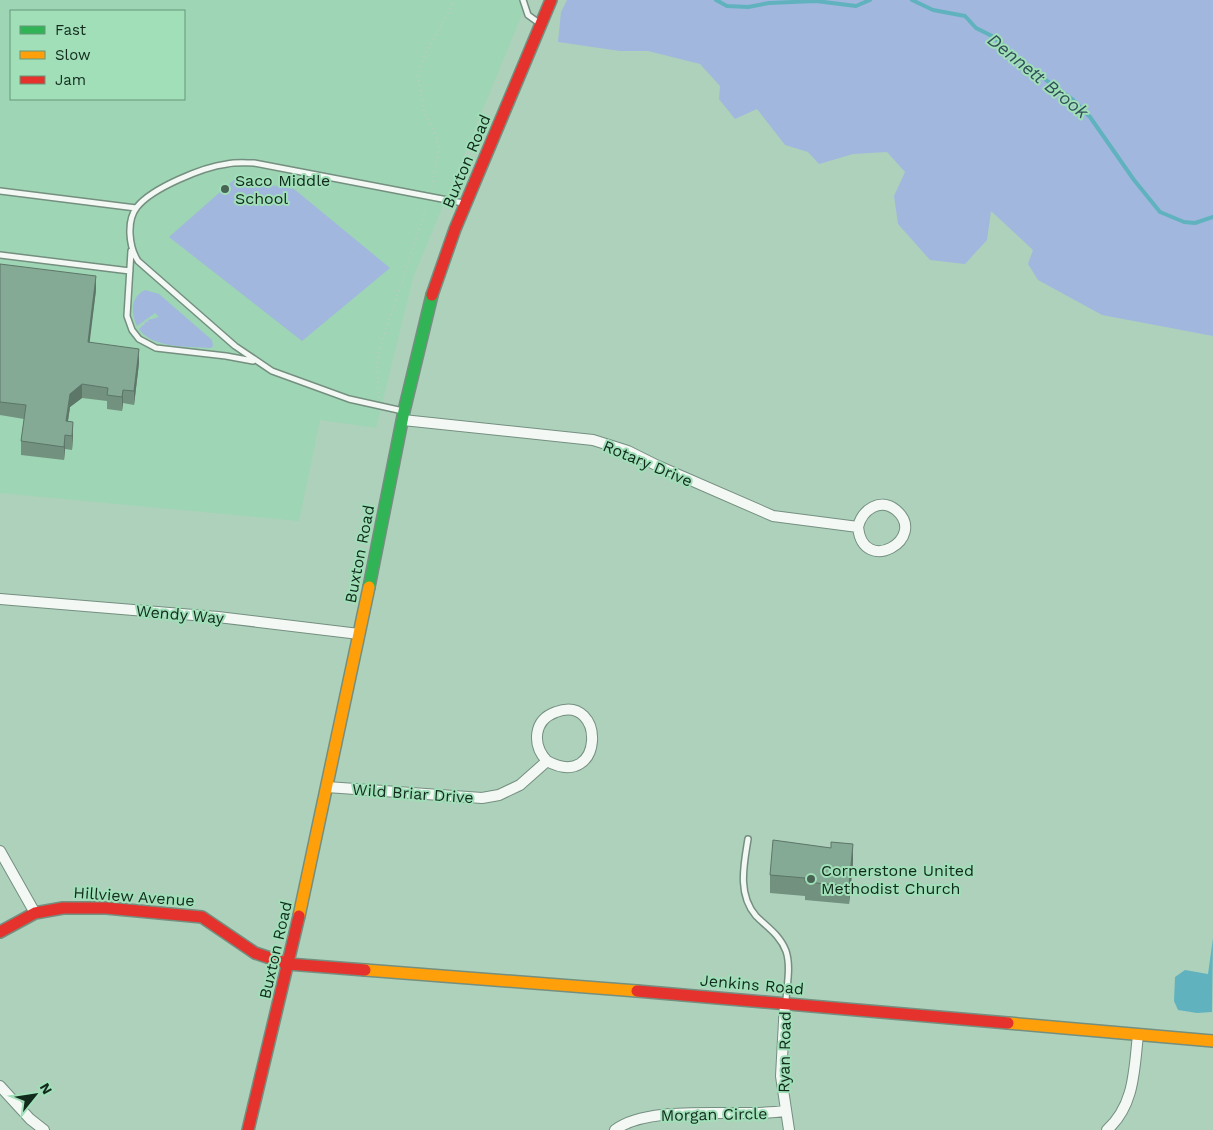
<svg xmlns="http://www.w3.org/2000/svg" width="1213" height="1130" font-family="'Work Sans',sans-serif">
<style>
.built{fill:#9ed5b4;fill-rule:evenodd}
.green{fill:#a1b7de}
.water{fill:#60b3be}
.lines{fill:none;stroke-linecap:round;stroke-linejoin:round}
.stream{stroke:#60b3be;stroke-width:4}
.lane-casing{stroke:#748f7f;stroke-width:8}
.street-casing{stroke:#748f7f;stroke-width:12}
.fast-casing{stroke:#748f7f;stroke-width:14}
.slow-casing{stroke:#748f7f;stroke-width:14}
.jam-casing{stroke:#748f7f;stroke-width:14}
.path{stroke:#c0cac4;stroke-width:2;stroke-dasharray:1 4;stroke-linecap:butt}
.lane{stroke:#f3f8f5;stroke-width:5}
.street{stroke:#f3f8f5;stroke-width:10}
.fast{stroke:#30b455;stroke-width:11}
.slow{stroke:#ff9f0a;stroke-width:11}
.jam{stroke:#e5322d;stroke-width:11}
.wall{fill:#72917f}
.shaded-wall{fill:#5c7668}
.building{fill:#84a994;stroke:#5c7668}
.poi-dot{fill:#486454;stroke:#a0dfb8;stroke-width:2}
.labels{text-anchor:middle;stroke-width:4;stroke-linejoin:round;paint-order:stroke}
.street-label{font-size:16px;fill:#112a1c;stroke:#a0dfb8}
.poi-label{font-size:16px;fill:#112a1c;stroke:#a0dfb8;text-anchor:start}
.water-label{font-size:18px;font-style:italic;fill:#315059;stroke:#a0dfb8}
</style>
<rect width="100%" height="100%" fill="#aed1bc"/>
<path class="built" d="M0 0H528L413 278 376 428 320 420 299 521 0 493ZM11 11H184V99H11Z"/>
<path class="green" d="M567 0H1213V336L1102 315 1038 280 1028 264 1033 250 991 211 987 240 965 264 930 260 898 224 894 196 905 172 887 152 853 154 819 164 808 152 785 145 757 109 735 119 719 99 720 86 700 64 648 51H620L558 42 561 12Z
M235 179 294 189 390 268 302 341 169 237Z
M145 290 159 294 212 340 213 346 211 348C188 346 153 349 139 329L148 320 159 317 155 313 137 326C131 313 130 297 145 290Z"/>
<path class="water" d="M1213 938 1212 1012 1197 1013 1178 1010 1174 1001 1175 977 1185 970 1208 974Z"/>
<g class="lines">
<path class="stream" d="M716 0 727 6 748 7 769 3 816 1 856 6 870 0
M912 0 933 10 965 16 976 28 992 36 1024 64 1072 99 1090 117 1134 180 1160 212 1184 222 1195 223 1213 217"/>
<defs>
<path id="lane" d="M523 0 528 15 539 23
M0 191 136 208
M131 251 127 316 132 330 139 339 156 348 226 356 253 361
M0 255 130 271
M403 411 349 399 272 371 235 346 138 261C129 247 126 221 137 207 152 188 203 167 227 164 236 162 245 163 254 163L463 203
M748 839C744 864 737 894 756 916 767 927 780 935 786 951 791 966 787 984 786 1000"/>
<path id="street" d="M403 420 593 440 628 451 656 465 773 516 858 527C863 577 929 538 896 510 880 497 862 510 858 527
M0 599 218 617 359 634
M327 787 482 798 499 795 520 785 547 761C605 792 606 693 556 712 533 720 532 745 547 761
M0 851 35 913
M785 1003 781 1076 789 1130
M0 1086 30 1119 44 1130
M615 1130C650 1103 738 1118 785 1111
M1107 1130C1135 1105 1134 1069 1138 1035"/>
<path id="fast" d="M369 587 404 411 432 295"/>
<path id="slow" d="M299 916 369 587
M365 970 637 991
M1008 1023 1213 1041"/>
<path id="jam" d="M432 295 455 229 551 0
M0 932 35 913 63 908H106L202 917 255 953 288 964 365 970
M637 991 1008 1023
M248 1130 299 916"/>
</defs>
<use href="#lane" class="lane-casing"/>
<use href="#street" class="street-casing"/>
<use href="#fast" class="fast-casing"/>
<use href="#slow" class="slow-casing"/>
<use href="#jam" class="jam-casing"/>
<path class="path" d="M432 187 439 147 437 138 424 111 418 76 425 55 455 0
M139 327 155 316
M379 398 377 367 380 348 426 208"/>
<use href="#lane" class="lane"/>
<use href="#street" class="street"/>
<use href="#fast" class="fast"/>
<use href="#slow" class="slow"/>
<use href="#jam" class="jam"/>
</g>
<path class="wall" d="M0 264 96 290 89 342 139 363 134 405 123 403 122 411 107 409V401L82 398 70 407 68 421 73 435 72 450 65 449 64 460 21 455V441L24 419 0 415Z
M853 862 849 904 805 900V896L770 893V875Z"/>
<path class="shaded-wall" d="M96 276V290L88 356V342Z
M139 349V363L134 405V391Z
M82 384V398L70 407 66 434V421L70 394Z
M123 390V403L122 411V397Z
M73 422V435L72 450V436Z
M65 435V449L64 460V447Z
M853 844V862L849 904V886Z"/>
<path class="building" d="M0 264 96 276 88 342 139 349 134 391 123 390 122 397 107 395 108 388 82 384 70 394 66 421 73 422 72 436 65 435 64 447 21 441 26 405 0 402Z
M773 840 831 848V842L853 844 849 886 805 882V878L770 875Z"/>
<g class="poi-dot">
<circle cx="225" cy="189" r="5"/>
<circle cx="811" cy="879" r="5"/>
</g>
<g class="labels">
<g class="street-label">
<text transform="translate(466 161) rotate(-67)" y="6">Buxton Road</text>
<text transform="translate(648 463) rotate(23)" y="6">Rotary Drive</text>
<text transform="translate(359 554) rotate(-79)" y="6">Buxton Road</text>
<text transform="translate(180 614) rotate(5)" y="6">Wendy Way</text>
<text transform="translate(413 793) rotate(4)" y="6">Wild Briar Drive</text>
<text transform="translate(134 896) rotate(4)" y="6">Hillview Avenue</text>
<text transform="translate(275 950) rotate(-77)" y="6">Buxton Road</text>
<text transform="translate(752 984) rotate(5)" y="6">Jenkins Road</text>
<text transform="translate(784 1052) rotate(-89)" y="6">Ryan Road</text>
<text transform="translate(714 1114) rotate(-1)" y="6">Morgan Circle</text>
</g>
<g class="poi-label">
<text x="235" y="186">Saco Middle<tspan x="235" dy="18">School</tspan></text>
<text x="821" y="876">Cornerstone United<tspan x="821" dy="18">Methodist Church</tspan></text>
</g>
<g class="water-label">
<text transform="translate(1038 76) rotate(39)" y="6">Dennett Brook</text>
</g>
</g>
<rect x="10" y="10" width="175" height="90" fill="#a0dfb8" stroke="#67977a"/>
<rect x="20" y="26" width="25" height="8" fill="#30b455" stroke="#67977a"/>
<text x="55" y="35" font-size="15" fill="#112a1c">Fast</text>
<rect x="20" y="51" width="25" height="8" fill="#ff9f0a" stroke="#67977a"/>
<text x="55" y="60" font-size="15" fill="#112a1c">Slow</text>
<rect x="20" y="76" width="25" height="8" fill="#e5322d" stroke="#67977a"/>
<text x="55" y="85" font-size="15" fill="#112a1c">Jam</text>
<g transform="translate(35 1095) rotate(60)" stroke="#a0dfb8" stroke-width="4" paint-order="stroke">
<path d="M0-4L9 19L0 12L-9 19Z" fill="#112a1c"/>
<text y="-8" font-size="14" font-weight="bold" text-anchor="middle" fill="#112a1c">N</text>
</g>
</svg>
